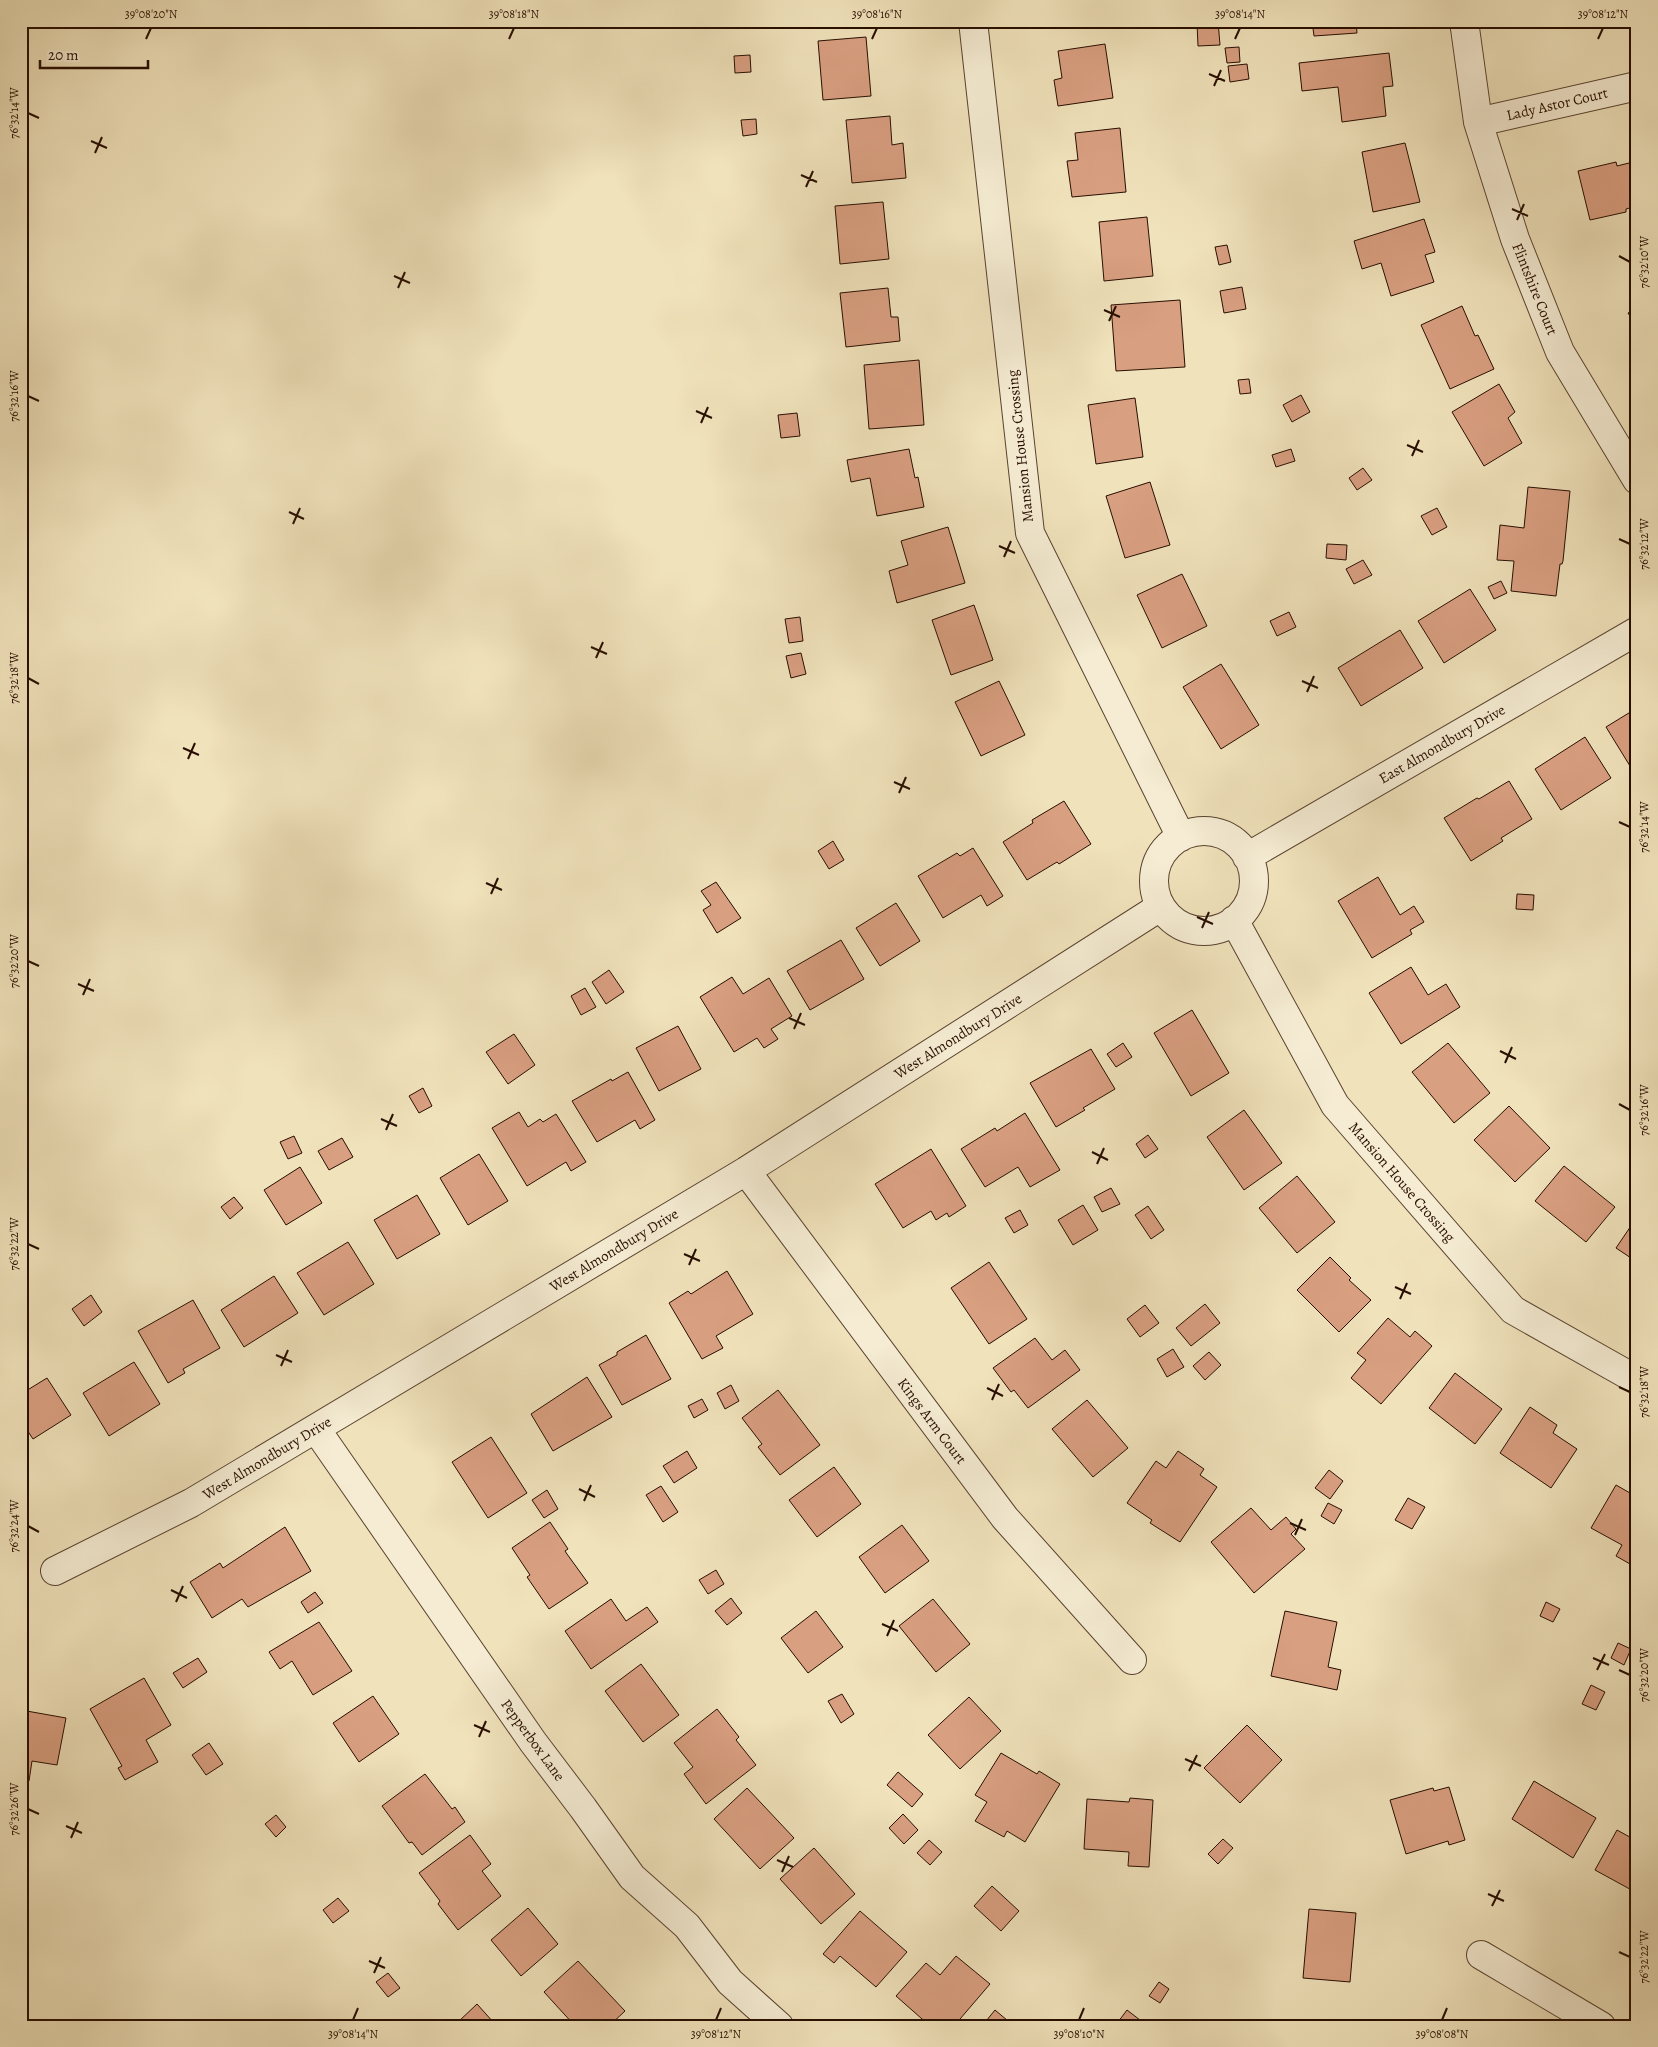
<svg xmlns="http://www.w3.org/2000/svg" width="1658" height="2047" font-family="Alegreya,serif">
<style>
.building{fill:#d99f81;stroke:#270e00}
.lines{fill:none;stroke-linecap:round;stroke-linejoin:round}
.street-casing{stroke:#59432f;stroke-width:30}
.street{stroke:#f5ecd3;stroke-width:28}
.ticks{fill:none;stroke:#270e00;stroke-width:2}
.labels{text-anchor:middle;stroke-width:5;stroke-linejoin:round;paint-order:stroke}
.street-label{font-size:15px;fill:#270e00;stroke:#f5ecd3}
.neatline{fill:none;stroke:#270e00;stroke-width:2}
.ticks-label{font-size:12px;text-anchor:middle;fill:#270e00}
</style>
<rect width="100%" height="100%" fill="#f0e2bb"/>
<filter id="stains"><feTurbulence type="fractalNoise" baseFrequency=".004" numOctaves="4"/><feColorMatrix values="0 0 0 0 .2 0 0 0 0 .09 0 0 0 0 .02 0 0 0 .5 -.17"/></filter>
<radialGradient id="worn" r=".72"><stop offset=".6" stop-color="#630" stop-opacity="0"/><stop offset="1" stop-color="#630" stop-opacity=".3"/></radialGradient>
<path class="building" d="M1218 21 1220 45 1198 46 1197 23Z
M1312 21H1356L1357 33 1314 36Z
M866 37 871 96 823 100 818 41Z
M1105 44 1113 98 1058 106 1054 80 1062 78 1058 51Z
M1239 47 1240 62 1227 63 1225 48Z
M1389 53 1393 86 1383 87 1386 116 1342 122 1338 87 1302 91 1299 63Z
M750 55 751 72 735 73 734 56Z
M1247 64 1249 79 1230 82 1228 66Z
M890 116 892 145 903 143 906 178 852 183 846 120Z
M756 119 757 134 743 136 741 120Z
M1120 128 1126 192 1072 197 1067 161 1078 160 1075 133Z
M1405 143 1420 202 1373 212 1362 152Z
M1637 161V206L1626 209V212L1590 220 1578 171 1616 162 1617 166Z
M883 202 889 259 840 264 835 206Z
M1147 217 1153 276 1104 281 1099 222Z
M1424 219 1435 252 1425 255 1434 282 1391 296 1381 263 1362 269 1354 241Z
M1227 245 1231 262 1219 265 1215 247Z
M1242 287 1246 309 1224 313 1220 291Z
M888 288 891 317H898L900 341 846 347 840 293Z
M1180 300 1185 367 1116 371 1111 305Z
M1462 306 1475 336 1478 335 1494 369 1450 389 1421 325Z
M1637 308V327L1628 313Z
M919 360 924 425 869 429 864 365Z
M1249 379 1251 393 1240 394 1238 380Z
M1499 384 1515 412 1508 418 1522 443 1484 466 1452 412Z
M1301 395 1310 412 1292 422 1283 405Z
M1135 398 1143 457 1096 464 1088 405Z
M797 413 800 436 781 438 778 415Z
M909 449 915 478 918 477 924 507 877 516 870 478 851 482 847 460Z
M1291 449 1295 461 1276 467 1272 455Z
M1363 468 1372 480 1357 490 1349 478Z
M1150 482 1170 545 1125 558 1106 496Z
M1528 487 1570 491 1563 561 1562 564H1560L1556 596 1511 591 1514 561 1497 560 1500 525 1524 528Z
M1437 508 1447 527 1432 535 1421 516Z
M948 527 965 583 897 603 889 571 908 565 901 541Z
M1327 544 1347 545 1346 560 1326 558Z
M1363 560 1372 575 1354 584 1346 569Z
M1182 574 1207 626 1162 648 1137 595Z
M1501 581 1507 593 1494 599 1488 587Z
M1470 589 1496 630 1444 663 1418 621Z
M974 605 993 660 951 675 932 620Z
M1289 612 1296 627 1277 636 1270 621Z
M800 617 803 641 789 643 785 619Z
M1400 630 1423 668 1361 706 1338 668Z
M801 653 806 674 791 678 786 656Z
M1221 664 1259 725 1221 749 1183 687Z
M999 681 1025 735 981 756 955 702Z
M1637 708V762L1630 766 1606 727Z
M1585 737 1611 778 1561 810 1535 769Z
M1509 781 1532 819 1501 838 1503 841 1471 861 1444 818 1477 798 1479 799Z
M1064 801 1091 844 1059 864 1057 862 1027 880 1003 842 1033 823 1032 820Z
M833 841 844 860 829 869 818 851Z
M973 848 1003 896 987 906 981 895 943 918 918 876 957 853 960 856Z
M1378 877 1400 915 1414 906 1424 922 1410 930 1412 934 1372 958 1338 901Z
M716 882 741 918 717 933 703 910 711 905 701 891Z
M1517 894 1534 895 1533 910 1516 909Z
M896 903 920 941 880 966 856 928Z
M841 940 864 979 810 1010 787 971Z
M1411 967 1428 995 1446 984 1460 1007 1401 1044 1369 993Z
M609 970 624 992 606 1004 592 982Z
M732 977 743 994 769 978 792 1016 771 1029 778 1039 764 1048 757 1038 734 1052 700 997Z
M585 988 596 1007 581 1015 571 996Z
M1192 1010 1229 1073 1191 1096 1154 1033Z
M678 1026 701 1069 659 1091 636 1048Z
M514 1034 535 1065 508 1084 486 1052Z
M1123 1043 1132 1057 1116 1067 1107 1054Z
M1448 1043 1490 1093 1454 1123 1412 1072Z
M1091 1049 1115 1089 1083 1108 1085 1110 1056 1127 1030 1083Z
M628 1072 655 1120 640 1129 635 1120 597 1142 572 1101 611 1079 612 1081Z
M423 1088 432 1106 419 1113 409 1096Z
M1509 1106 1550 1148 1515 1182 1474 1140Z
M1244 1110 1282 1163 1244 1190 1207 1137Z
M519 1112 528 1127 540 1119 543 1122 556 1114 586 1162 571 1171 566 1162 527 1186 492 1128Z
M1025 1113 1060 1170 1030 1187 1018 1167 985 1187 961 1149 995 1128 997 1131Z
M1148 1135 1158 1149 1145 1158 1136 1144Z
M294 1136 302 1153 288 1159 280 1142Z
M342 1138 353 1157 329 1170 318 1151Z
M931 1149 966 1206 949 1217 947 1213 936 1220 931 1211 903 1228 875 1184Z
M479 1154 508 1201 468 1225 440 1178Z
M1564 1166 1615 1207 1586 1242 1535 1201Z
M300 1167 322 1203 286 1225 264 1190Z
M1297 1176 1335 1222 1297 1253 1259 1208Z
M1111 1188 1120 1204 1102 1212 1094 1197Z
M417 1195 440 1234 397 1259 374 1220Z
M234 1197 243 1208 230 1219 221 1207Z
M1083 1205 1098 1230 1073 1245 1058 1220Z
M1148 1206 1164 1230 1151 1239 1135 1215Z
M1020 1210 1028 1225 1014 1233 1005 1218Z
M1637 1217V1262L1616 1248Z
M348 1242 374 1284 324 1315 297 1273Z
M1330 1257 1351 1278 1349 1280 1371 1300 1339 1332 1297 1290Z
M989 1262 1027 1319 989 1344 951 1288Z
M727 1271 753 1314 716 1336 723 1348 702 1359 669 1303 688 1291 691 1294Z
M274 1276 298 1313 244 1347 221 1310Z
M91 1295 102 1312 84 1326 72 1309Z
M193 1300 220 1348 183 1369 185 1373 168 1383 138 1331Z
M1205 1304 1220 1323 1191 1346 1176 1328Z
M1145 1305 1159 1323 1140 1337 1127 1319Z
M1388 1318 1410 1337 1415 1331 1432 1346 1381 1404 1351 1378 1366 1360 1357 1353Z
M646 1335 671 1379 622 1405 599 1365 617 1355V1352Z
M1035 1338 1052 1360 1065 1350 1080 1370 1028 1408 1014 1390 1011 1392 993 1368Z
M1173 1349 1184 1367 1167 1377 1157 1359Z
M1209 1352 1221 1365 1205 1380 1193 1366Z
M134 1362 160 1404 109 1436 83 1393Z
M1455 1373 1502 1409 1475 1444 1429 1408Z
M587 1377 612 1417 553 1451 531 1414Z
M47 1378 71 1415 33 1439 21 1421V1394Z
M731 1385 739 1401 725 1409 717 1393Z
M778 1390 820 1445 780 1475 758 1447 762 1444 742 1418Z
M702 1399 708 1410 694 1418 688 1406Z
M1087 1400 1128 1448 1093 1477 1052 1429Z
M1530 1407 1557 1425 1553 1433 1577 1449 1551 1488 1500 1453Z
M491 1437 527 1493 488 1518 452 1462Z
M687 1451 697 1468 674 1483 663 1466Z
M1178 1451 1204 1469 1200 1475 1217 1487 1180 1542 1150 1523 1152 1520 1127 1503 1156 1461 1166 1468Z
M834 1467 861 1504 817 1537 789 1500Z
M1329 1470 1343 1481 1330 1499 1315 1488Z
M1616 1485 1637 1497V1568L1616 1556 1622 1545 1591 1528Z
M661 1486 678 1512 663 1522 646 1495Z
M547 1490 558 1509 544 1518 532 1500Z
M1408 1498 1425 1507 1412 1529 1395 1520Z
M1328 1503 1342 1510 1334 1524 1321 1516Z
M1251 1508 1271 1530 1286 1517 1296 1529 1291 1534 1305 1549 1254 1593 1211 1542Z
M550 1522 568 1549 565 1551 567 1554 588 1583 549 1609 527 1577 530 1575 512 1548Z
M902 1525 929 1561 885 1593 859 1557Z
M285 1527 311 1571 248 1607 242 1599 212 1618 190 1582 220 1563 223 1568Z
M716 1570 724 1584 708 1594 699 1580Z
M315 1592 323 1603 308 1613 301 1602Z
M731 1598 742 1613 727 1625 715 1611Z
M611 1599 626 1621 647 1607 658 1622 591 1669 565 1631Z
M933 1599 970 1644 936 1672 899 1626Z
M1546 1602 1560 1609 1553 1622 1540 1616Z
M816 1611 843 1647 808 1673 781 1638Z
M1285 1611 1337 1622 1328 1667 1341 1670 1337 1690 1271 1676Z
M319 1622 352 1671 313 1695 292 1661 280 1669 269 1652Z
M1618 1643 1631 1649 1624 1665 1611 1658Z
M198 1658 207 1672 183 1688 173 1673Z
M641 1664 679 1715 643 1742 605 1691Z
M144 1678 171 1725 146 1740 158 1762 125 1780 118 1768 122 1766 90 1709Z
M1591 1685 1605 1692 1596 1710 1582 1704Z
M842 1694 854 1714 841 1723 828 1701Z
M373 1696 399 1734 359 1762 333 1723Z
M969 1697 1001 1731 960 1769 928 1735Z
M717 1709 739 1737 736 1740 756 1765 706 1804 684 1774 693 1767 674 1743Z
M21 1710 66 1718 57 1765 32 1761 29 1781 21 1780Z
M1247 1725 1282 1760 1240 1803 1204 1768Z
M209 1743 223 1764 206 1775 192 1755Z
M1001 1753 1037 1774 1039 1771 1060 1784 1025 1842 1007 1831 1004 1837 975 1821 987 1802 975 1795Z
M898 1772 923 1794 912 1807 887 1785Z
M425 1774 452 1809 455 1807 465 1822 422 1855 412 1842 409 1843 382 1806Z
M1534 1781 1596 1818 1573 1858 1512 1819Z
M1449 1787 1465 1840 1449 1845 1448 1841 1406 1854 1390 1800 1433 1788 1434 1791Z
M747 1788 794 1838 760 1869 714 1819Z
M1130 1798 1153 1800 1149 1867 1128 1866 1129 1852 1084 1849 1087 1799 1129 1802Z
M903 1814 918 1830 904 1844 889 1828Z
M276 1815 286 1827 276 1837 265 1824Z
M1617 1830 1637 1841V1893L1595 1870Z
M470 1835 491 1864 482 1871 501 1896 458 1930 438 1904 440 1901 419 1873Z
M1223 1839 1233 1848 1218 1864 1208 1854Z
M929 1840 942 1852 930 1865 917 1853Z
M814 1848 855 1894 821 1924 780 1879Z
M992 1886 1019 1911 1001 1931 974 1906Z
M338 1898 349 1911 333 1923 323 1910Z
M528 1908 558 1944 521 1976 491 1940Z
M1309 1909 1356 1913 1350 1982 1303 1978Z
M860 1911 907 1952 876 1987 840 1956 834 1963 823 1954Z
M956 1956 990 1984 954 2026H930L896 1996 926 1963 940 1975Z
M578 1961 625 2011 609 2026H575L544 1992Z
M388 1973 400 1988 388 1997 376 1982Z
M1159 1982 1169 1989 1160 2003 1149 1996Z
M477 2004 494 2023 490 2026H462L458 2022Z
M995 2010 1014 2026H982Z
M1127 2010 1140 2020 1136 2026H1115Z"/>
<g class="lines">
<defs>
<path id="street" d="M973 21 1030 533 1181 837
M1464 21 1478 122 1515 239 1560 352 1637 480
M1478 122 1637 86
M1154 881a50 50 0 1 1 100 0a50 50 0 1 1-100 0Z
M1247 857 1637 631
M1234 920 1335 1105 1513 1310 1637 1380
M746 1171 1005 1518 1132 1660
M316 1429 533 1742 583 1808 632 1877 687 1926 730 1982 779 2026
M55 1571 191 1503 746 1171 1160 907
M1481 1955 1601 2026"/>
</defs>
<use href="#street" class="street-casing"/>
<use href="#street" class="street"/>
</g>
<path class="ticks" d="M146 39 151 28M509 39 514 28M872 39 877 28M1235 39 1240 28M1598 39 1603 28M1209 74 1225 81M1214 86 1221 70M28 113 39 118M91 141 107 148M95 153 102 137M801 175 817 182M806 187 813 171M1512 209 1528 216M1517 220 1524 204M1619 256 1630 262M394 276 410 283M398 288 405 272M1104 310 1120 317M1109 321 1116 306M28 396 39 401M696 411 712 418M701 423 708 407M1407 445 1423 452M1412 456 1419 440M289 512 304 519M293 524 300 508M1619 539 1630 544M999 546 1015 553M1004 557 1011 541M591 647 607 654M596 658 603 642M28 678 39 684M1302 681 1318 688M1307 692 1314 676M183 748 199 755M188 759 195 743M894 782 910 789M899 793 906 777M1619 822 1630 827M486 883 502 890M491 894 498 878M1197 917 1213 924M1202 928 1209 912M28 961 39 966M78 984 94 991M83 995 90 979M789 1018 805 1025M794 1029 801 1013M1500 1051 1516 1059M1505 1063 1512 1047M1619 1104 1630 1110M381 1119 397 1126M386 1130 393 1114M1092 1152 1108 1160M1097 1164 1104 1148M28 1244 39 1249M684 1254 700 1261M689 1265 696 1249M1395 1287 1411 1294M1400 1299 1407 1283M276 1355 292 1362M281 1366 288 1350M1619 1387 1630 1392M987 1388 1003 1396M992 1400 999 1384M579 1489 595 1497M584 1501 591 1485M1290 1523 1306 1530M28 1526 39 1532M1295 1535 1302 1519M171 1590 187 1598M176 1602 183 1586M882 1624 898 1631M887 1636 894 1620M1593 1658 1609 1665M1597 1670 1605 1654M1619 1670 1630 1675M474 1725 490 1732M479 1737 486 1721M1185 1759 1201 1766M1189 1771 1197 1755M28 1809 39 1814M66 1826 82 1833M71 1838 78 1822M777 1860 793 1867M782 1872 789 1856M1488 1894 1504 1901M1492 1906 1500 1890M1619 1952 1630 1957M369 1961 385 1968M374 1973 381 1957M353 2020 358 2008M716 2020 721 2008M1079 2020 1084 2008M1442 2020 1447 2008"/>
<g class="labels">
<g class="street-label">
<text transform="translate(1557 104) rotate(-13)" y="5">Lady Astor Court</text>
<text transform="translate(1535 289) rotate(68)" y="5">Flintshire Court</text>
<text transform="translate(1020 446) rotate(-96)" y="5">Mansion House Crossing</text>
<text transform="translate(1442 744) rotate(-30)" y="5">East Almondbury Drive</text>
<text transform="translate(958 1036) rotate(-32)" y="5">West Almondbury Drive</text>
<text transform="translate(1402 1182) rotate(49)" y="5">Mansion House Crossing</text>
<text transform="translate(614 1250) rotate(-31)" y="5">West Almondbury Drive</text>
<text transform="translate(932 1421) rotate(53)" y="5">Kings Arm Court</text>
<text transform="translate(267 1458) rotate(-31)" y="5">West Almondbury Drive</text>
<text transform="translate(533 1740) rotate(54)" y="5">Pepperbox Lane</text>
</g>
</g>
<rect width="1658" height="2047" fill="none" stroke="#f0e2bb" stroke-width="55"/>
<path d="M40 60v8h108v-8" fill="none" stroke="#270e00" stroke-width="2.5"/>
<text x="48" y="60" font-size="15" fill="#270e00" stroke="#f5ecd3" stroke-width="4" paint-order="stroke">20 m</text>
<rect x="28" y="28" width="1602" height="1992" class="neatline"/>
<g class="ticks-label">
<text x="151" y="18">39°08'20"N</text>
<text x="514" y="18">39°08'18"N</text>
<text x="877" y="18">39°08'16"N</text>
<text x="1240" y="18">39°08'14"N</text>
<text x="1603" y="18">39°08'12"N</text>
<text transform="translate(14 113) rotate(-90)" y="4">76°32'14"W</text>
<text transform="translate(1644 262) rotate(-90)" y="4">76°32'10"W</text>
<text transform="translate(14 396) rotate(-90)" y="4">76°32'16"W</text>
<text transform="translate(1644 544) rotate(-90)" y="4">76°32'12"W</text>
<text transform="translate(14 678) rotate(-90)" y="4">76°32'18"W</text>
<text transform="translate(1644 827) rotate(-90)" y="4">76°32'14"W</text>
<text transform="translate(14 961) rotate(-90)" y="4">76°32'20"W</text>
<text transform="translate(1644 1110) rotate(-90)" y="4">76°32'16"W</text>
<text transform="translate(14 1244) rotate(-90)" y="4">76°32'22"W</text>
<text transform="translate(1644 1392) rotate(-90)" y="4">76°32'18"W</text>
<text transform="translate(14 1526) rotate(-90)" y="4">76°32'24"W</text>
<text transform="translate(1644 1675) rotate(-90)" y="4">76°32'20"W</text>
<text transform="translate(14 1809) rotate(-90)" y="4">76°32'26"W</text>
<text transform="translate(1644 1957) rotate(-90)" y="4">76°32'22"W</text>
<text x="353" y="2038">39°08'14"N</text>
<text x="716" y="2038">39°08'12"N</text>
<text x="1079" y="2038">39°08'10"N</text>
<text x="1442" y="2038">39°08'08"N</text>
</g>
<rect width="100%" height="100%" filter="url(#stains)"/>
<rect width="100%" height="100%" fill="url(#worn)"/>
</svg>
